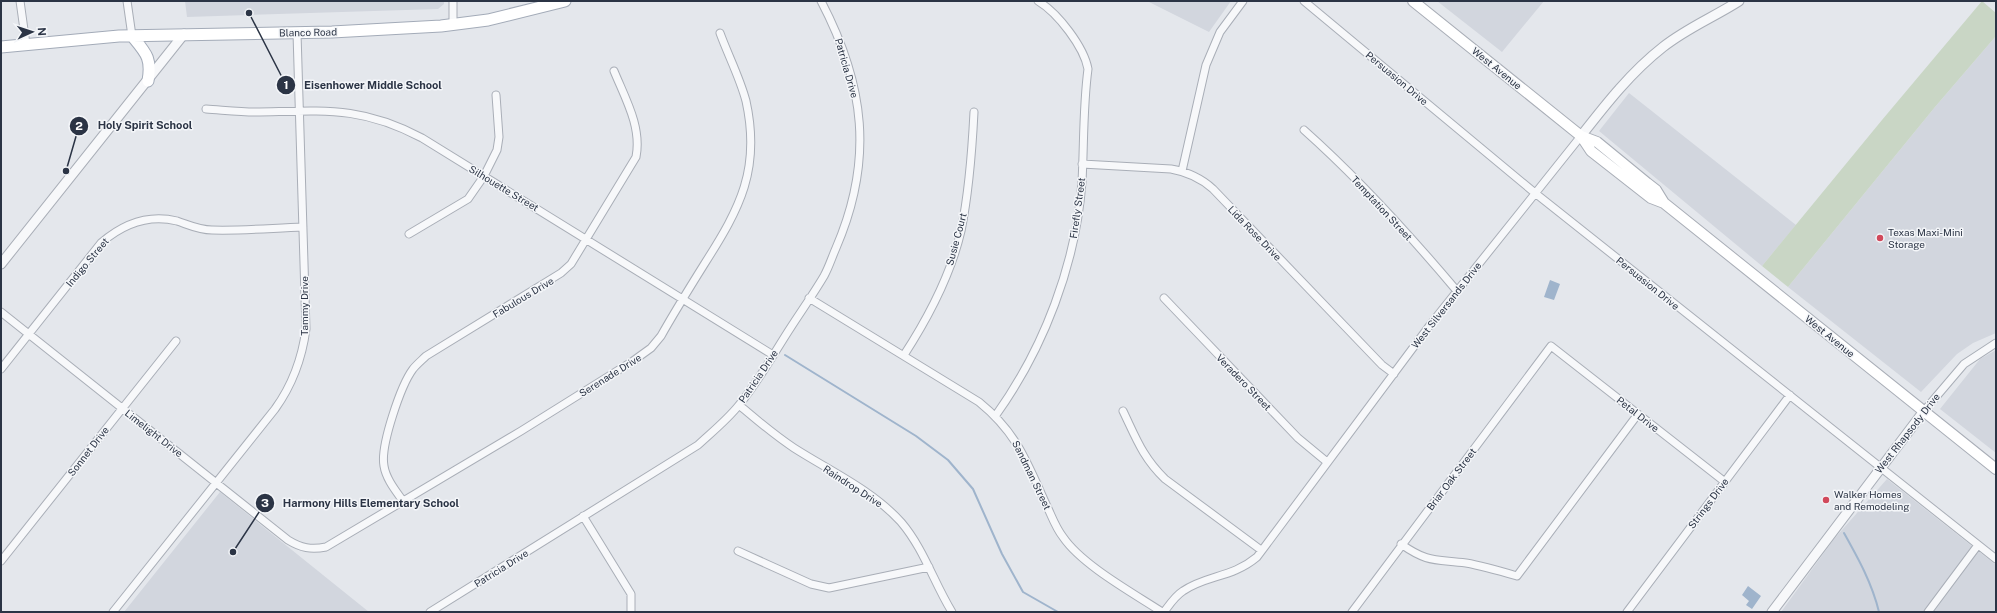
<svg xmlns="http://www.w3.org/2000/svg" width="1997" height="613" font-family="'Public Sans',sans-serif">
<style>
.built{fill:#d2d6de}
.green{fill:#c9d6c5}
.water{fill:#9fb4cc}
.lines{fill:none;stroke-linecap:round;stroke-linejoin:round}
.stream{stroke:#9fb4cc;stroke-width:2}
.minor-casing{stroke:#a9aeb7;stroke-width:9}
.tertiary-casing{stroke:#a9aeb7;stroke-width:11}
.secondary-casing{stroke:#a9aeb7;stroke-width:12}
.primary-casing{stroke:#a3abb8;stroke-width:13}
.minor{stroke:#f7f8fa;stroke-width:7}
.tertiary{stroke:#f7f8fa;stroke-width:9}
.secondary{stroke:#fff;stroke-width:10}
.primary{stroke:#fff;stroke-width:11}
.poi-dot{fill:#d1495b;stroke:#f4f6f9;stroke-width:1.5}
.labels{text-anchor:middle;stroke-width:3;stroke-linejoin:round;paint-order:stroke}
.street-label{font-size:10px;fill:#2b3445;stroke:#f4f6f9}
.poi-label{font-size:10px;fill:#2b3445;stroke:#f4f6f9;text-anchor:start}
.leader{fill:none;stroke:#2b3445;stroke-width:1.5}
.callout-dot{fill:#2b3445;stroke:#f4f6f9;stroke-width:1.5}
.mark-label{font-size:12px;text-anchor:middle;font-weight:bold;fill:#fff}
.callout-label{font-size:11px;text-anchor:middle;font-weight:bold;fill:#2b3445;stroke:#f4f6f9;stroke-width:3;stroke-linejoin:round;paint-order:stroke}
</style>
<rect width="100%" height="100%" fill="#e4e7ec"/>
<path class="built" d="M185 1H444V4L438 9 187 17Z
M1147 1H1231L1209 32Z
M1437 1H1544L1502 52Z
M1996 36V333L1973 343 1957 354 1921 392 1788 287 1935 107Z
M1629 93 1796 225 1762 266 1599 131Z
M1996 350V453L1940 409 1980 359Z
M1887 479 1996 565V612H1781L1834 539Z
M220 492 369 612H124Z"/>
<path class="green" d="M1982 1 1996 13V36L1935 107 1788 287 1762 266 1882 120Z"/>
<path class="water" d="M1550 280 1560 284 1554 300 1544 297Z
M1748 586 1761 596 1752 609 1746 605 1749 601 1742 595Z"/>
<g class="lines">
<path class="stream" d="M785 355 916 436 948 460 973 489 1002 554 1023 592 1058 612
M1844 533C1858 558 1872 583 1879 612"/>
<defs>
<path id="minor" d="M20 1 26 44
M127 1 132 36
M453 1V25
M1304 1 1535 193 1996 559
M206 109C222 110 239 112 255 112 322 111 360 105 422 138L773 355
M1304 130C1359 179 1409 234 1457 291
M1082 164 1171 169C1188 172 1201 178 1213 189L1382 365 1394 374
M1182 171 1206 65 1220 32 1243 1
M409 234 468 199 484 176 497 150 499 137 496 95
M809 298 979 402C1016 432 1026 460 1045 502 1051 514 1055 527 1063 537 1082 565 1133 593 1162 612
M1164 298 1298 438 1327 462
M1 312 288 540C301 548 311 550 326 547L521 431 633 361 651 348 661 336C675 311 690 287 705 263 740 208 761 169 746 101 740 78 728 55 720 33
M904 355C928 318 951 274 961 231 969 192 972 152 974 112
M1 369 101 243C123 224 148 214 177 221 189 225 199 230 212 230 242 231 273 228 303 227
M739 405C757 420 774 435 794 448 830 471 872 490 901 522 924 549 934 583 952 612
M1123 411C1136 438 1143 458 1165 479L1261 550
M1924 411 1964 364 1996 343
M996 415C1044 348 1076 264 1082 182 1084 144 1083 106 1088 69 1084 47 1058 13 1038 1
M403 501C396 491 386 479 384 466 380 446 401 385 413 369 417 364 422 360 426 356L561 273 571 264 636 157C642 127 625 98 614 71
M583 516 631 594V612
M1401 544C1428 563 1435 559 1466 563 1483 566 1500 571 1517 576L1638 414
M738 551 811 584 829 588 929 567
M1 561 176 341
M113 612 275 409C293 384 302 359 306 329L297 33
M430 612 698 445C712 432 727 420 739 405 759 381 774 353 791 327 802 310 814 293 824 276 829 267 832 257 836 248 874 160 865 85 821 1
M1164 612C1170 604 1175 596 1183 591 1206 575 1232 578 1257 557L1430 325 1581 136
M1352 612 1551 346 1725 482
M1627 612 1790 395
M1928 612 1978 545"/>
<path id="tertiary" d="M1581 136C1606 104 1631 72 1663 47 1687 28 1714 17 1739 1
M1 264 184 34
M1772 612 1924 411"/>
<path id="secondary" d="M1413 1 1581 136 1591 151 1651 198 1664 203 1996 469
M1581 136 1597 142 1647 183 1656 190 1664 203"/>
<path id="primary" d="M132 36C146 53 152 58 148 81
M1 47 119 36 332 32 441 26 488 20 565 1"/>
</defs>
<use href="#minor" class="minor-casing"/>
<use href="#tertiary" class="tertiary-casing"/>
<use href="#secondary" class="secondary-casing"/>
<use href="#primary" class="primary-casing"/>
<use href="#minor" class="minor"/>
<use href="#tertiary" class="tertiary"/>
<use href="#secondary" class="secondary"/>
<use href="#primary" class="primary"/>
</g>
<g class="poi-dot">
<circle cx="1880" cy="238" r="4"/>
<circle cx="1826" cy="500" r="4"/>
</g>
<g class="labels">
<g class="street-label">
<text transform="translate(308 32) rotate(-1)" y="4">Blanco Road</text>
<text transform="translate(847 68) rotate(74)" y="4">Patricia Drive</text>
<text transform="translate(1497 68) rotate(39)" y="4">West Avenue</text>
<text transform="translate(1397 78) rotate(40)" y="4">Persuasion Drive</text>
<text transform="translate(504 188) rotate(31)" y="4">Silhouette Street</text>
<text transform="translate(1077 208) rotate(-82)" y="4">Firefly Street</text>
<text transform="translate(1382 208) rotate(47)" y="4">Temptation Street</text>
<text transform="translate(1255 233) rotate(46)" y="4">Lida Rose Drive</text>
<text transform="translate(956 239) rotate(-75)" y="4">Susie Court</text>
<text transform="translate(87 262) rotate(-50)" y="4">Indigo Street</text>
<text transform="translate(1648 283) rotate(39)" y="4">Persuasion Drive</text>
<text transform="translate(523 297) rotate(-31)" y="4">Fabulous Drive</text>
<text transform="translate(1446 305) rotate(-52)" y="4">West Silversands Drive</text>
<text transform="translate(304 306) rotate(-90)" y="4">Tammy Drive</text>
<text transform="translate(1830 336) rotate(39)" y="4">West Avenue</text>
<text transform="translate(610 375) rotate(-32)" y="4">Serenade Drive</text>
<text transform="translate(758 376) rotate(-56)" y="4">Patricia Drive</text>
<text transform="translate(1244 382) rotate(46)" y="4">Veradero Street</text>
<text transform="translate(1638 414) rotate(38)" y="4">Petal Drive</text>
<text transform="translate(154 433) rotate(38)" y="4">Limelight Drive</text>
<text transform="translate(1907 433) rotate(-52)" y="4">West Rhapsody Drive</text>
<text transform="translate(88 451) rotate(-52)" y="4">Sonnet Drive</text>
<text transform="translate(1032 475) rotate(64)" y="4">Sandman Street</text>
<text transform="translate(1451 479) rotate(-53)" y="4">Briar Oak Street</text>
<text transform="translate(853 486) rotate(33)" y="4">Raindrop Drive</text>
<text transform="translate(1708 503) rotate(-53)" y="4">Strings Drive</text>
<text transform="translate(501 568) rotate(-32)" y="4">Patricia Drive</text>
</g>
<g class="poi-label">
<text x="1888" y="236">Texas Maxi-Mini<tspan x="1888" dy="12">Storage</tspan></text>
<text x="1834" y="498">Walker Homes<tspan x="1834" dy="12">and Remodeling</tspan></text>
</g>
</g>
<path class="leader" d="M249 13L286 85M66 171L79 126M233 552L265 503"/>
<g class="callout-dot">
<circle cx="249" cy="13" r="4"/>
<circle cx="66" cy="171" r="4"/>
<circle cx="233" cy="552" r="4"/>
<circle cx="286" cy="85" r="10"/>
<circle cx="79" cy="126" r="10"/>
<circle cx="265" cy="503" r="10"/>
</g>
<g class="mark-label">
<text x="286" y="89">1</text>
<text x="79" y="130">2</text>
<text x="265" y="507">3</text>
</g>
<g class="callout-label">
<text x="373" y="89">Eisenhower Middle School</text>
<text x="145" y="129">Holy Spirit School</text>
<text x="371" y="507">Harmony Hills Elementary School</text>
</g>
<rect width="1997" height="613" fill="none" stroke="#2b3445" stroke-width="4"/>
<g transform="translate(32 32) rotate(87)" stroke="#f4f6f9" stroke-width="3" paint-order="stroke">
<path d="M0-3L7 15L0 10L-7 15Z" fill="#2b3445"/>
<text y="-6" font-size="11" font-weight="bold" text-anchor="middle" fill="#2b3445">N</text>
</g>
</svg>
